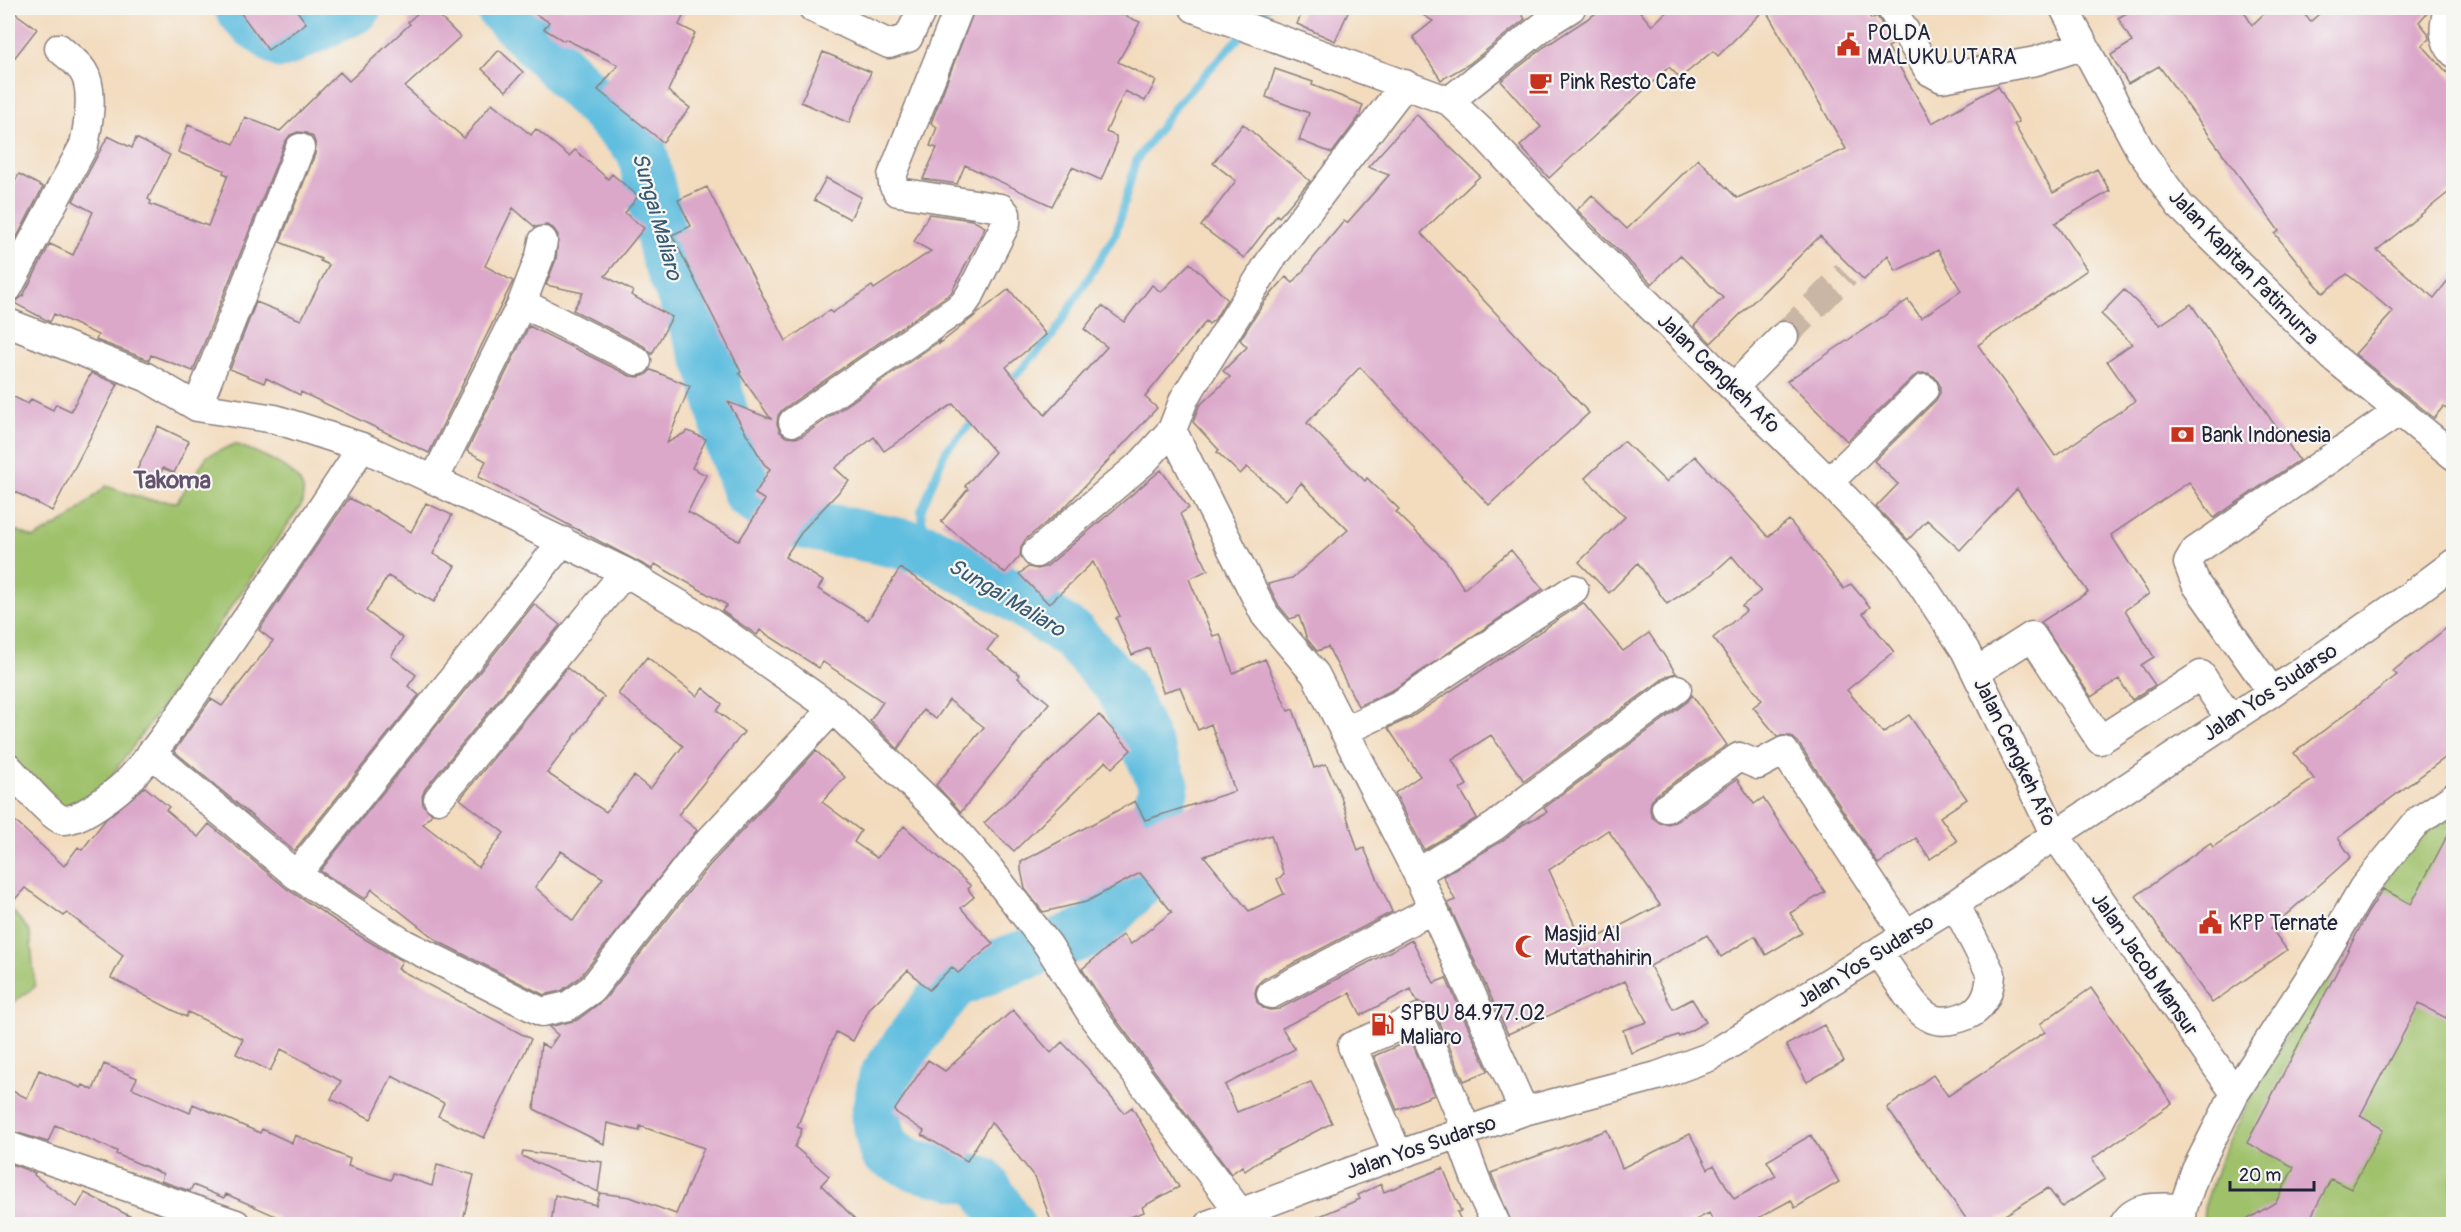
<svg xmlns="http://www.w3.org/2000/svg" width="2461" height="1232" font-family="Pangolin,sans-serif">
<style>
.green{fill:#9fc16b;stroke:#607253;stroke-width:1.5}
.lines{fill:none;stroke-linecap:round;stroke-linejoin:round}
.stream{stroke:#61bedf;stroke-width:8}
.river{stroke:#61bedf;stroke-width:51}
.building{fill:#dca8ca;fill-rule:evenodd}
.minor-tunnel{stroke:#c9b6a4;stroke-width:28;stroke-dasharray:28 14;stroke-linecap:butt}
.minor-casing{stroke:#8a7e7c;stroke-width:31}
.minor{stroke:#fff;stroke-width:28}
.labels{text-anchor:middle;stroke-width:4.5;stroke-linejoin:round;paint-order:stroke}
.poi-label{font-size:21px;fill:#22223b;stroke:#f6f6f2;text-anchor:start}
.street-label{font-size:21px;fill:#22223b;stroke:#f6f6f2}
.water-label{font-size:22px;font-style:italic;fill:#385974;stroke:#f6f6f2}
.quarter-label{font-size:24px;font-weight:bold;fill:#63516d;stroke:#f6f6f2}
</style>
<rect width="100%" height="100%" fill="#f6f6f2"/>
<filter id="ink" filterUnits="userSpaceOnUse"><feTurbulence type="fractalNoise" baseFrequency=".0167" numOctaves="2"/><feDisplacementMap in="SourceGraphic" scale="12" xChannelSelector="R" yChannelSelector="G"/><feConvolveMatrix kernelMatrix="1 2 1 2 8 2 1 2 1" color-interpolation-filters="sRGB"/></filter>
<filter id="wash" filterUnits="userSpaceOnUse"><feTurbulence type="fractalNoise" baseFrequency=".008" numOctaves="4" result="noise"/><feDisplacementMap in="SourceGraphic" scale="24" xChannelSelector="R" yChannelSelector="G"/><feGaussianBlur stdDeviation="1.35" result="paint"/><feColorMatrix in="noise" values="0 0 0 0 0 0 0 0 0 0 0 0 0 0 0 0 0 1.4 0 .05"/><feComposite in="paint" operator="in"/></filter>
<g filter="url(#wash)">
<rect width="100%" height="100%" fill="#f3dbbe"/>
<path class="green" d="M235 444C255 452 296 466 303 489 304 493 302 500 302 504L172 693 93 801 66 817 8 774V527L34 538 70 518 106 486 145 499 177 502 207 456Z
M2453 809V1224H2203L2204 1208 2220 1159 2255 1090 2382 872Z
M12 910 30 932 35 987 8 1006V914Z"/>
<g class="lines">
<path class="stream" d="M1007 385 1054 334 1116 233 1136 161 1176 105 1267 8
M927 549 921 511 946 450 978 416"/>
<path class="river" d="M240 8 253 23 282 43 356 8
M501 8 641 148 666 256 712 369 730 442 748 493 785 520 927 549 1008 592 1073 636 1120 686 1164 785 1144 877 1092 931 994 966 953 984 924 1021 884 1077 876 1116 884 1151 916 1166 981 1181 1009 1224"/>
</g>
<g id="blocks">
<path class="building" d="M8 8 37 29 8 66Z
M237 8H295L306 23 268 50Z
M423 8H431L460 37 405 87 464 138 492 103 531 135 536 129 569 156 575 150 608 179 612 174 638 196 625 213 644 228 605 276 633 291 631 295 672 317 652 354 644 346 573 310 583 293 546 285 556 259 558 235 553 228 547 225 535 227 513 208 485 266 513 281 429 453 301 392 300 395 266 378 264 383 230 369 256 302 301 320 329 265 320 261 321 259 280 242 315 154 316 145 313 137 306 133 298 132 290 135 285 142 193 371 151 355 149 360 96 340 98 335 54 314 50 322 14 303 23 296 50 244 73 255 93 212 73 201 108 136 132 148 136 138 170 155 148 199 151 201 150 204 208 226 228 175 223 173 224 170 178 152 188 125 234 144 245 117 280 131 340 72 349 81 410 24 408 22Z
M525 8H687L679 25 695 33 668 91 690 108 663 142 598 90 618 65 565 39 564 41 544 29 549 22Z
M975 8H1106L1140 22 1118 62 1156 81 1145 101 1125 91 1106 132 1116 136V145L1101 180 1072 167 1052 206 965 165 957 184 923 179 937 148 930 146 937 127 931 123Z
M1304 8H1350L1335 41 1297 24Z
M1412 8H1518L1525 19 1469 64 1441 80 1413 37 1433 21Z
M1604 8H1637L1652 26 1670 8H1865L1871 19 1877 16 1894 44 1888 47 1932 123 1998 86 2019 122 2014 124 2053 193 2097 169 2110 191 2055 223 2087 270 1978 345 2055 456 2135 401 2107 361 2132 344 2101 314 2124 290 2160 325 2191 304 2299 460 2214 518 2189 482 2111 535 2149 594 2125 610 2154 657 2141 665 2155 685 2132 700 2119 679 2091 697 2041 622 2088 592 2017 489 1960 550 1927 520 1908 540 1876 507 1898 484 1874 461 1936 400 1940 393V385L1935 377 1928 373H1919L1913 377 1847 441 1787 381 1908 300 1921 318 1961 291 1938 250 1896 271 1888 255 1864 280 1820 236 1711 343 1694 326 1723 298 1680 255 1652 284 1577 210 1592 195 1627 229 1698 159 1737 198 1846 149 1765 9 1718 56 1713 51 1680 78 1669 67 1549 178 1520 146 1541 127 1501 81 1544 47Z
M2135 8H2242L2252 25 2270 8H2297L2311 21 2326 8H2431L2419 22 2428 33 2429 39 2422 45 2454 80V188L2377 250 2434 298 2454 273V412L2443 407 2434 418 2355 354 2393 312 2347 274 2323 293 2275 234 2279 231 2159 66 2128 84 2111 55 2132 42 2118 18Z
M499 50 523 72 506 91 482 69Z
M823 52 871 72 849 123 801 102Z
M1275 69 1313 82 1312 85 1363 105 1359 117 1332 153 1299 140 1309 113 1266 97Z
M1416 114 1480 176 1421 233 1589 413 1489 505 1360 367 1307 423 1365 481 1367 478 1399 509 1396 512 1447 562 1464 589 1511 550 1543 589 1393 690 1358 706 1328 647 1317 651 1307 639 1299 616 1290 619 1279 606 1268 584 1292 578 1348 530 1301 483 1286 500 1247 467 1240 474 1217 452 1219 450 1193 422 1199 406 1230 377 1223 371 1247 347 1240 340 1265 301 1286 277 1293 283 1344 221 1347 223 1389 175 1368 167Z
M1243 124 1310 181 1279 217 1277 215 1244 258 1201 226 1236 181 1213 163Z
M19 174 43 187 8 254V195Z
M826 178 861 197 850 219 814 200Z
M707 187 786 341 830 310 832 313 872 286 874 289 931 251 914 242 929 214 972 220 985 227 951 293 783 409 778 415 777 424 780 432 786 437 795 438 802 436 941 340 938 345 1009 289 1046 335 1006 367 1045 415 1107 347 1084 329 1102 306 1124 322 1152 285 1161 292 1190 263 1227 299 1215 319 1209 324 1206 321 1145 397 1157 408 1066 506 1025 540 1021 547 1020 556 1005 573 941 522 968 489 965 486 995 452 953 404 884 451 874 437 835 468 849 481 803 530 785 557 823 581 818 589 868 620 900 568 950 600 997 637 987 650 1020 675 1018 678 1049 703 961 812 936 785 984 727 949 700 936 719 923 710 898 749 870 721 883 702 823 662 819 668 760 630 757 635 722 611 727 605 655 564 652 569 478 477 486 461 467 451 529 326 630 376 639 377 646 375 651 370 690 386 667 443 688 431 706 439 692 468 706 475 688 512 739 541 765 500 755 494 770 469 764 464 728 402 771 419 739 373 741 372 672 235 691 226 678 200Z
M91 373 118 384 52 511 8 488V394L28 404 31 399 53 410 56 404 71 411Z
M158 426 189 441 174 473 163 468 157 480 137 470Z
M1624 441 1666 482 1695 456 1768 537 1789 520 1844 589 1851 584 1870 607 1863 613 1894 652 1847 690 1883 733 1909 715 1967 799 1940 817 1957 841 1930 859 1916 838 1878 864 1798 742 1791 736H1777L1753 707 1762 700 1713 638 1746 611 1742 606 1761 591 1732 556 1711 575 1667 604 1638 563 1609 593 1579 562 1625 517 1585 478Z
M1161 470 1189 508 1180 514 1208 570 1189 579 1213 636 1220 634 1233 673 1265 659 1288 711 1293 709 1314 768 1326 764 1341 797 1358 851 1364 848 1392 912 1263 979 1257 985 1255 993 1257 1002 1263 1008 1270 1010 1279 1009 1412 940 1434 983 1446 978 1488 1071 1464 1081 1434 1011 1428 1005 1417 1002 1411 989 1361 1015 1350 993 1282 1028 1295 1049 1225 1085 1237 1112 1311 1082 1332 1123 1264 1158 1245 1171 1242 1166 1231 1174 1112 1014 1082 969 1123 935 1131 944 1172 912 1140 873 1086 902 1043 912 1025 889 1021 870V862L1135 801 1145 820 1235 791 1211 724 1198 730 1180 687 1163 692 1149 648 1132 655 1116 618 1120 616 1093 562 1049 604 1019 574 1028 567 1038 569 1047 566ZM1271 835 1284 875 1277 879 1284 894 1249 911 1204 856Z
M349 498 374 511 375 510 411 532 426 503 452 515 433 554 455 566 434 602 388 576 366 611 403 638 391 656 416 675 408 686 419 695 294 851 174 751 211 699 222 706 273 641 259 630Z
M1583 603 1623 651 1649 633 1676 673 1667 676 1524 781 1491 735 1452 760 1467 785 1460 789 1477 818 1424 850 1395 793 1420 776 1388 728 1410 718Z
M534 604 560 625 425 789 422 796 423 805 432 814 423 824 478 867 504 833 460 799 567 668 604 697 547 773 606 812 634 776 650 789 683 746 618 694 647 657 697 696 703 688 722 704 717 711 744 732 678 815 697 830 580 977 561 991 544 995 439 942 372 889 365 899 320 871ZM561 851 603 878 573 921 535 887Z
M2454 622V751L2338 838 2351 857 2271 928 2287 950 2212 1003 2136 896 2210 843 2213 847 2314 779 2294 753 2397 675 2393 671Z
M1692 695 1727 745 1656 795 1651 802 1650 810 1652 817 1660 823 1667 824 1675 822 1737 779 1754 804 1763 798 1825 892 1790 913 1802 933 1766 955 1755 936 1721 957 1707 935 1650 966 1673 1009 1692 999 1706 1022 1679 1037 1678 1035 1631 1053 1623 1030 1647 1022 1625 981 1508 1034 1448 903 1455 900 1443 876 1504 840 1524 824 1547 812 1544 808 1687 702ZM1608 830 1660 905 1584 945 1549 870Z
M1099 715 1131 750 1112 768 1106 761 1014 851 984 823Z
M816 751 845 777 822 802 861 831 854 842 877 858 904 826 971 886 968 889 974 897 961 908 993 944 958 973 952 967 929 990 908 970 870 1008 853 1041 836 1032 797 1127 802 1129 795 1147 829 1176 821 1185 860 1224H551L555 1195 596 1205 600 1193 630 1197 676 1214 704 1148 640 1126 639 1131 607 1123 604 1144 534 1109 541 1044 549 1048 558 1035 549 1027 577 1020 605 999 709 866Z
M145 787 169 807 166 810 198 837 209 824 287 889 348 929 402 961 398 969 531 1039 484 1138 438 1116 444 1103 392 1076 371 1119 331 1099 341 1081 281 1049 270 1071 236 1054 243 1039 188 1012 186 1017 111 978 123 955 67 913 64 916 25 888 8 907V815L64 866 78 847 82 850 106 819Z
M2454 823V1003L2446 1018 2419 1004 2360 1116 2383 1129 2351 1189 2331 1179 2307 1224H2240L2276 1202 2294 1167 2247 1143 2367 914 2383 889 2411 904Z
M2091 988 2172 1103 2092 1159 2105 1179 2062 1207 2048 1188 1991 1224H1970L1887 1108 1933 1075 1948 1096 2045 1032 2040 1024Z
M1013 1010 1051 1053 1062 1042 1087 1068 1124 1113 1132 1107 1179 1187 1142 1207 1144 1212 1111 1224H1052L1036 1179 991 1122 967 1161 922 1135 924 1131 894 1111 928 1060 945 1071Z
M1824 1025 1844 1061 1807 1082 1786 1045Z
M1411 1040 1434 1095 1397 1110 1374 1056Z
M104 1064 137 1078 132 1088 190 1113 193 1104 260 1133 262 1129 292 1143 295 1135 350 1159 348 1166 391 1180 393 1173 432 1186 437 1165 474 1175 462 1224H274L278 1217 226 1194 224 1198 193 1185 190 1191 161 1181 163 1174 116 1154 117 1151 55 1125 48 1142 8 1130V1089L27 1098 39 1070 81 1088 83 1085 93 1090Z
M1607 1130 1622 1168 1690 1134 1708 1169 1714 1165 1734 1199 1776 1176 1767 1161 1811 1135 1839 1182 1795 1208 1791 1200 1748 1224H1715L1709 1213 1688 1224H1512L1491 1173Z
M523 1151 602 1162 598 1192 522 1156Z
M8 1163 35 1173 34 1175 77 1207 85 1193 145 1224H8Z
M1443 1168 1461 1211 1457 1212 1463 1224H1301L1360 1199 1358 1195 1381 1184 1384 1192Z"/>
</g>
</g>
<g filter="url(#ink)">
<use href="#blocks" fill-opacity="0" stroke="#8a7e7c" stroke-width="1.5"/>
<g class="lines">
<path class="minor-tunnel" d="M1784 336 1846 274"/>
<defs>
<path id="minor" d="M813 8 889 44 908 38 923 8
M1194 8 1449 101 1481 131 1578 235 1829 482 1906 561 1965 650 2055 835 2235 1093
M1891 8 1929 71 1942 78 2036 61 2084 45
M2064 8 2140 150 2180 206 2333 357 2454 456
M2448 8C2444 24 2441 39 2454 53
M1449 101 1547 23 1571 8
M8 288 84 145C88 126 95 89 83 71 77 62 66 55 59 48
M522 303 637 361
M8 323 146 377 197 407 275 419 362 447 434 480 625 572 708 621 833 709 936 808 987 866 1048 945 1094 1018 1241 1214 1246 1224
M1734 387 1784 336
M197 407 300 148
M793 422 963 305 970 295 1006 223V214L1001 208 898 192 893 184 892 176 959 8
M1172 430 1265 615 1315 674 1417 873 1524 1111
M434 480 522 303 540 256 543 241
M1829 482 1924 389
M1036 553 1143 462 1172 430 1184 399 1274 255 1405 84
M1976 672 2032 636 2100 740 2201 675 2230 719
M2272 692 2196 584 2188 563 2195 551 2398 412
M1344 731 1401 704 1450 670 1574 589
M151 753 296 875 405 944 542 1012 568 1006 592 989 696 855 833 709
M8 767C17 777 53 819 63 820 81 821 120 790 132 777 162 744 187 703 213 667 264 594 314 522 362 447
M438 799 625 572
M1666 808 1739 757 1758 765 1784 751 1906 935
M1417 873 1495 826 1528 799 1677 689
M296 875 563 541
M1878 952C1887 965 1895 977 1904 990 1922 1017 1934 1029 1968 1015 1984 1008 1990 990 1991 974L1955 904
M1271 994 1433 909
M1459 1134 1479 1188 1496 1224
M8 1146 236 1224
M1398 1155 1352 1046 1419 1018 1467 1131
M1210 1224 1352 1171 1524 1111 1657 1076 1709 1057 1955 904 2055 835 2272 692 2407 598 2454 563
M2124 1224C2136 1203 2162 1208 2183 1208
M2181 1224 2183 1208 2196 1170 2235 1093 2318 965 2363 888 2418 821 2454 797"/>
</defs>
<use href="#minor" class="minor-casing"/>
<use href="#minor" class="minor"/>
</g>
</g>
<defs>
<symbol id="civic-bare" viewBox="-9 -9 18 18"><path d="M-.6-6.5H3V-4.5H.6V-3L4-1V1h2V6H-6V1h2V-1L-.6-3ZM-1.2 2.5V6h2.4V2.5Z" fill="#c8321e" stroke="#f6f6f2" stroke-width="2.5" paint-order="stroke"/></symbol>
<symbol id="cafe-bare" viewBox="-9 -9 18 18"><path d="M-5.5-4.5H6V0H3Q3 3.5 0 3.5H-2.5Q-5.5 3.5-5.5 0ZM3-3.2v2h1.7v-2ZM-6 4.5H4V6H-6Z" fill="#c8321e" stroke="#f6f6f2" stroke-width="2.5" paint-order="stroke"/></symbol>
<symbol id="bank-bare" viewBox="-9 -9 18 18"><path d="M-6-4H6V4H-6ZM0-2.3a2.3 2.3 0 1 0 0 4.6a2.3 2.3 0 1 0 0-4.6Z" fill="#c8321e" stroke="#f6f6f2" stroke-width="2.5" paint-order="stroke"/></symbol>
<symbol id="mosque-bare" viewBox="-9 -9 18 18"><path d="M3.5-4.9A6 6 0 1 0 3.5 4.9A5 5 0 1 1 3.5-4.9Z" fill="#c8321e" stroke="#f6f6f2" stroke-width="2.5" paint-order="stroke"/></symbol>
<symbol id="fuel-bare" viewBox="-9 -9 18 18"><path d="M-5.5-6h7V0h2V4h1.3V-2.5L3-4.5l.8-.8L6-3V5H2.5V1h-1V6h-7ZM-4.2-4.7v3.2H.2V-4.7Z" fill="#c8321e" stroke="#f6f6f2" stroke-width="2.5" paint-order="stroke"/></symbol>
</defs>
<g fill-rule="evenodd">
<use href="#civic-bare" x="1832" y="28" width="33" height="33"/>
<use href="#cafe-bare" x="1524" y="66" width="33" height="33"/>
<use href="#bank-bare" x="2166" y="418" width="33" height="33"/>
<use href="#civic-bare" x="2194" y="906" width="33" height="33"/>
<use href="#mosque-bare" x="1510" y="930" width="33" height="33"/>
<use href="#fuel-bare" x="1366" y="1008" width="33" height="33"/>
</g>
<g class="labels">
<g class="poi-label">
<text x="1867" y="40">POLDA<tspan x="1867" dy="24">MALUKU UTARA</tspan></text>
<text x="1559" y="89">Pink Resto Cafe</text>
<text x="2201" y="442">Bank Indonesia</text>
<text x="2229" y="930">KPP Ternate</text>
<text x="1544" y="941">Masjid Al<tspan x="1544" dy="24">Mutathahirin</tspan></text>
<text x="1400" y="1020">SPBU 84.977.02<tspan x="1400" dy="24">Maliaro</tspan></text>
</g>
<g class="street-label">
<text transform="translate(2244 267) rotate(46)" y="7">Jalan Kapitan Patimurra</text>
<text transform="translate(1719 373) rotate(44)" y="7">Jalan Cengkeh Afo</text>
<text transform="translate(2270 692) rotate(-34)" y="7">Jalan Yos Sudarso</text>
<text transform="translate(2015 752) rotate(64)" y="7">Jalan Cengkeh Afo</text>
<text transform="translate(1865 961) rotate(-32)" y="7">Jalan Yos Sudarso</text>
<text transform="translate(2145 964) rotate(55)" y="7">Jalan Jacob Mansur</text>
<text transform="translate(1421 1147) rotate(-19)" y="7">Jalan Yos Sudarso</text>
</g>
<g class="water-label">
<text transform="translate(658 216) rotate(74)" y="8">Sungai Maliaro</text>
<text transform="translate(1007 597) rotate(31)" y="8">Sungai Maliaro</text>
</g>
<g class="quarter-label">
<text x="172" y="488">Takoma</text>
</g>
</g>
<rect width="2461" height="1232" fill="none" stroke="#f6f6f2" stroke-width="30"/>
<path d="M2230 1181v9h84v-9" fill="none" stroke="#22223b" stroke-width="3"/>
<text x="2239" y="1181" font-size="18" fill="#22223b" stroke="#f6f6f2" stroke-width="4.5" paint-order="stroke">20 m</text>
</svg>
